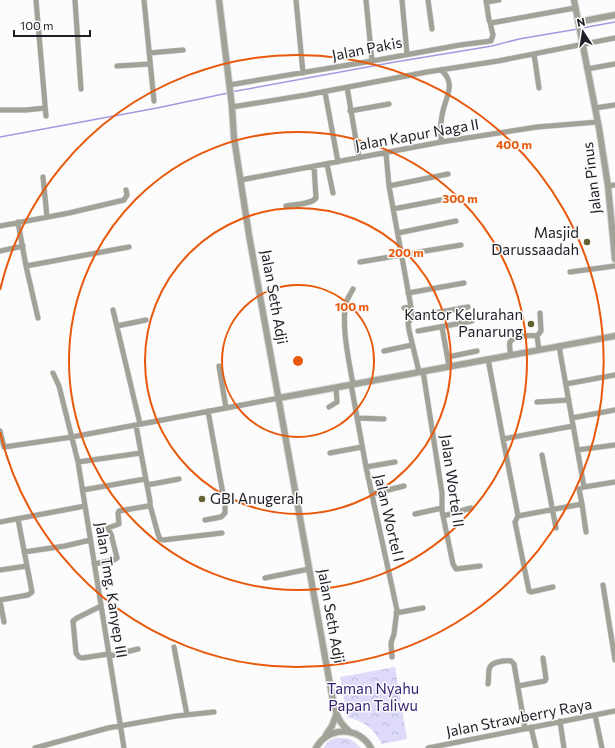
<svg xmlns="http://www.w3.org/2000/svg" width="615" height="748" font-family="Commissioner,sans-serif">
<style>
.park{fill:url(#park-crowns)}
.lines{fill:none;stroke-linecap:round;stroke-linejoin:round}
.stream{stroke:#a19be2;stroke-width:1.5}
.minor-casing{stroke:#d8d8da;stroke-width:6}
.tertiary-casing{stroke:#d8d8da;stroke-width:8}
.minor{stroke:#a2a298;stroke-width:5}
.tertiary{stroke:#a2a298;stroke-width:6}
.ring{fill:none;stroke:#e8590c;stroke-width:2}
.poi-dot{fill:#64632f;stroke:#fcfcfc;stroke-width:1.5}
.labels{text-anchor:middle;stroke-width:3;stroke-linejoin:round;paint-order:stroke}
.street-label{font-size:15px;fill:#1e1e26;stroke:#fcfcfc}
.poi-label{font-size:15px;fill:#1e1e26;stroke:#fcfcfc;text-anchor:end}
.park-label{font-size:15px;fill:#331e71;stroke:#fcfcfc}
.centre{fill:#e8590c;stroke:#fcfcfc;stroke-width:2}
.ring-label{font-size:12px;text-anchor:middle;font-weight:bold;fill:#e8590c;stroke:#fcfcfc;stroke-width:3;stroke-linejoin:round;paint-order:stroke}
</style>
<defs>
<pattern id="park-crowns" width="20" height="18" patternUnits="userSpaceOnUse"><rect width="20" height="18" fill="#dddbf9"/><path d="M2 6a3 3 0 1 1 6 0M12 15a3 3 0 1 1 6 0" fill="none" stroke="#bdbcd5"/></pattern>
</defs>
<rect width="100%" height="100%" fill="#fcfcfc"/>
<path class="park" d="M395 667 407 739 382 744C372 727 365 722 347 717L340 677Z
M335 738C347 737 354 740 361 748H323L329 741Z"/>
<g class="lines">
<path class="stream" d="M582 28 615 22
M231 92 395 62 492 46 519 39 578 29
M0 137 157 108 228 93"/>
<defs>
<path id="minor" d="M36 0 46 116
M75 0 81 89
M144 0 154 101
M296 0 303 73
M366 0 372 61
M402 0 407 54
M428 0 432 29
M486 0 489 20 491 23 575 8
M486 2 499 0
M149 53 183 50
M534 54 539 88
M117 66 150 64
M587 69 615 64
M441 70C458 84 444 99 442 116 440 124 441 133 441 142
M229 85 372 61 460 45 491 41 493 35 490 22
M347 87 359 158
M325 92 338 162
M232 107 306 95 427 72 498 61 615 38
M595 108 615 105
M0 110H26L45 108
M350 111 389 104
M386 153 389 186 411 307 404 308
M327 164 333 193
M43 177 47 217
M241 180 441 142 537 127 598 122
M389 186 448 174
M608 186 615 185
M286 206C295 204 310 205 316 198L314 166
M393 209 451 198
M18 222 26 266 129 247
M0 226 69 213 124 200 127 195 126 190
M398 233 456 221
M0 251 23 246
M360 262 461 245
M26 266 38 318
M570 272 615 266
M353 289C351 293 349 296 347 300 340 321 349 362 353 384
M408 293 464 283
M411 307 413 317 408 323 409 330 419 372
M113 310 140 424
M413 317 468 307
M117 326 146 320
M442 327 449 366
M418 331 472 321
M559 346 584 487 579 489 582 504 518 516 503 439 573 426
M539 350 537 336 541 331 540 313
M384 351 412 345
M511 355C510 351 509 346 510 342 513 336 531 335 537 336
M448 357 477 351
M488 359 503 439
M219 366 226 408
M423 371 442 493V511L453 564 456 569 480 566
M53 373 59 386 78 462 124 748
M351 384 366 467 397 610 394 634 391 643 392 657
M566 384 615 375
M537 402 569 400
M329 407 337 402 336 387
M357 418 384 419
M572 418 615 410
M136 425 141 453
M0 431 4 447 72 437 279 398
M577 450 615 445
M330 453 362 447
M542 455 556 528
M78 462 141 453 150 501V505L148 506 119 511 118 513 119 524 108 528 111 534 117 558 114 560 94 564
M366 467 395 462
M147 485 179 479
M584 487 615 482
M83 490 145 479
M372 494 404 486
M582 504 586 532
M150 505 158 534 160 539 163 540 222 533
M415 514 442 508
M443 516 471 508
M518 516 515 522 529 591 531 592 553 587
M205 520 221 517 225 513V505L208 411
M0 522 85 506
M24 552 65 546 90 540
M0 570 27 566
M265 578 309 569
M603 585 615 660
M0 600 28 595 32 592 18 519
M0 601 4 622
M101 606 77 618 73 621 76 653 79 657 82 658 109 654
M396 613 423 608
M174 647 187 715
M110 656 138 649
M488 684C490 674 485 665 498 662 502 661 506 660 511 661L514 664 525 728
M518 686 545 681 546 679 543 658
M595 715 602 748
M560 721 564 748
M531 727 536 748
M35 748 108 728 176 716 214 712
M428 748 615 711"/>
<path id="tertiary" d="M219 0 232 107 234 138 249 235 333 701C336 714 339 723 349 731
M574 0 599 128 608 186 615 259
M578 22 615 15
M279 398 615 336
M326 735 332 726 336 715
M316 748C328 726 359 726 371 748"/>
</defs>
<use href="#minor" class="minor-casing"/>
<use href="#tertiary" class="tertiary-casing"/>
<use href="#minor" class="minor"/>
<use href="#tertiary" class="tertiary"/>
</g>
<g class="ring">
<circle cx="298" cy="361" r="76"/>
<circle cx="298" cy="361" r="153"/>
<circle cx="298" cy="361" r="229"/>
<path d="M0 290A306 306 0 1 1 0 432"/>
</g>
<g class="poi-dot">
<circle cx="587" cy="242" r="4"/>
<circle cx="531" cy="324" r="4"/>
<circle cx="202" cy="499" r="4"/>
</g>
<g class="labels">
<g class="street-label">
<text transform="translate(367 49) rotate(-11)" y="5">Jalan Pakis</text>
<text transform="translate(417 135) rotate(-10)" y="5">Jalan Kapur Naga II</text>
<text transform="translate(592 178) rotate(-97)" y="5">Jalan Pinus</text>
<text transform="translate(274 297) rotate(80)" y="5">Jalan Seth Adji</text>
<text transform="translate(452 481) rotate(82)" y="5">Jalan Wortel II</text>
<text transform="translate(389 518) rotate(77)" y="5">Jalan Wortel I</text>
<text transform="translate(111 590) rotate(81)" y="5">Jalan Tmg. Kanyep III</text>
<text transform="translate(331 616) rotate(80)" y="5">Jalan Seth Adji</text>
<text transform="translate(519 718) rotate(-11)" y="5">Jalan Strawberry Raya</text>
</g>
<g class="poi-label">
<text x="579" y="238">Masjid<tspan x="579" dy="17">Darussaadah</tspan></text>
<text x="523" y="320">Kantor Kelurahan<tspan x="523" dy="17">Panarung</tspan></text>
<text x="210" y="504" text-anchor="start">GBI Anugerah</text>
</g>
<g class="park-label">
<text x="373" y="694">Taman Nyahu<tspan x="373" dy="17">Papan Taliwu</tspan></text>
</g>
</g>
<circle cx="298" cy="361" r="6" class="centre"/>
<g class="ring-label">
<text x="514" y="149">400 m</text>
<text x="460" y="203">300 m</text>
<text x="406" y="257">200 m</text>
<text x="352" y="311">100 m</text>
</g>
<g transform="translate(583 32) rotate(348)" stroke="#fcfcfc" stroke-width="3" paint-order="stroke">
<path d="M0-3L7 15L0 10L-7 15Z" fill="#1e1e26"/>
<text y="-6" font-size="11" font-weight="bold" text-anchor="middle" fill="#1e1e26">N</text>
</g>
<path d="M14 30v6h76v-6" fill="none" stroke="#1e1e26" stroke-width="2"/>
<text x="20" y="30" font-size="12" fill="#1e1e26" stroke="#fcfcfc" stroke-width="3" paint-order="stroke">100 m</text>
</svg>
